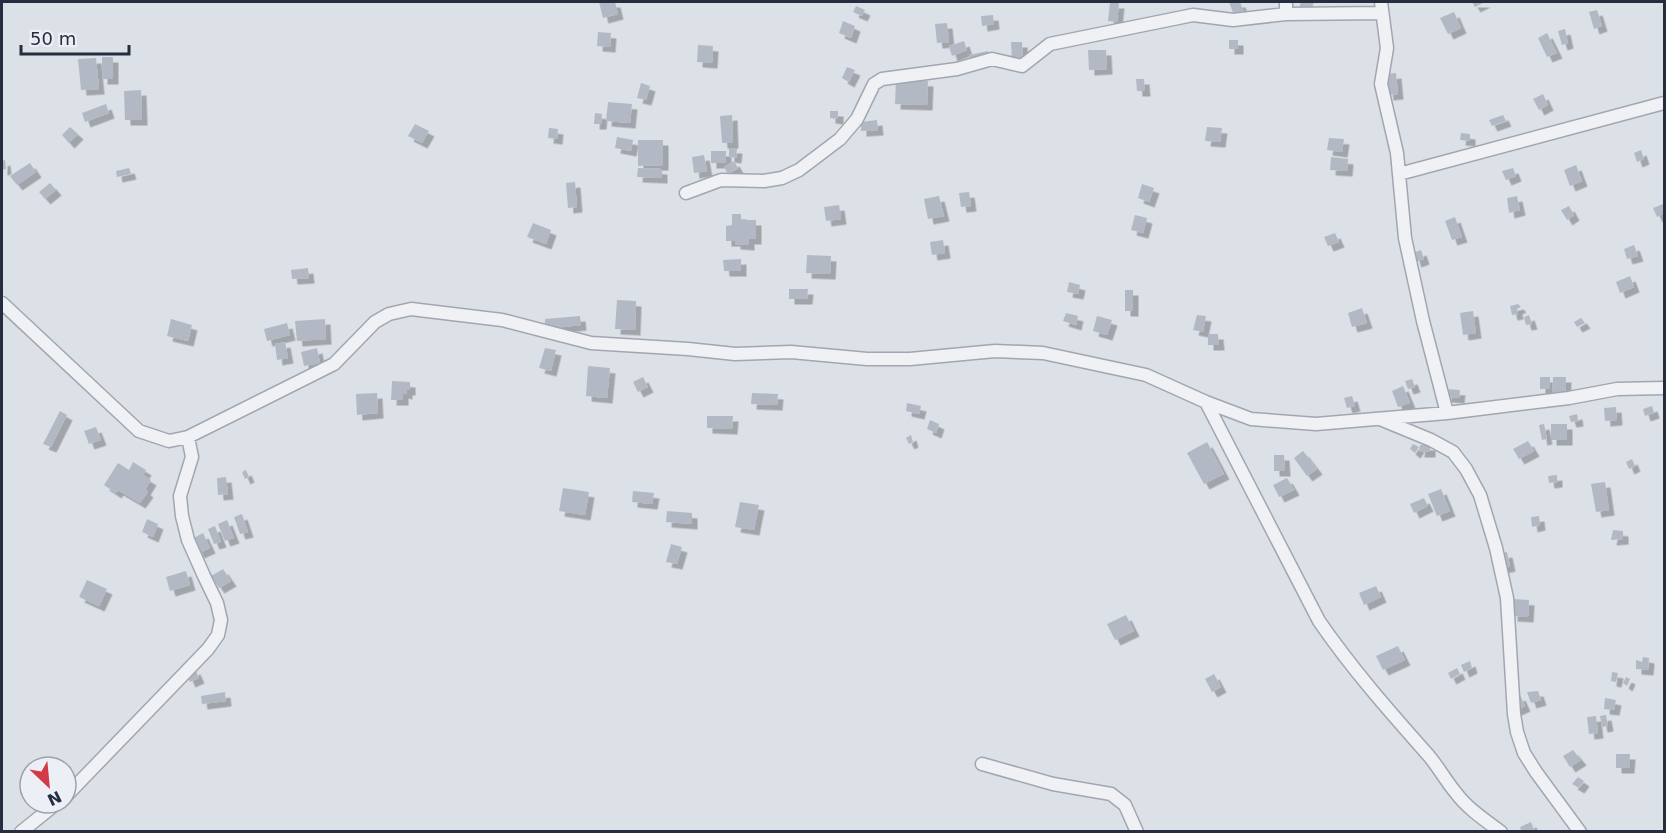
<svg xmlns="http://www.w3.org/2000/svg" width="1666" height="833" font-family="'DejaVu Sans',sans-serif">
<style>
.building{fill:#b3b9c4;filter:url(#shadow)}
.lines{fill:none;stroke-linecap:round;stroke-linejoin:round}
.street-casing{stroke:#a1a7b1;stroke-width:15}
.street{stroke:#eff1f5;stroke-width:12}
</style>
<defs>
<filter id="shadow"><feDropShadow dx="5.5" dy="5.5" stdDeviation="0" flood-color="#0004"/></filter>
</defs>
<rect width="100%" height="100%" fill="#dce0e7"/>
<path class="building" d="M599 2H615L618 14 603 18Z
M1229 2H1240L1245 15 1235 18Z
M1301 2H1314L1311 11 1299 8Z
M1472 2H1485L1475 7Z
M1110 3H1119L1117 22 1108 21Z
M856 6 865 10 862 16 853 12Z
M1597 10 1602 26 1594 29 1589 12Z
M1454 12 1461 28 1448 34 1440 18Z
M993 15 994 24 982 26 981 16Z
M843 21 855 26 851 38 839 33Z
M947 23 949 42 937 43 935 24Z
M1565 29 1568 43 1562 45 1558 31Z
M598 32 611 33 610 47 597 46Z
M1547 33 1557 53 1547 57 1538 38Z
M1229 40H1238V49H1229Z
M964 41 967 50 952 56 949 46Z
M1011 42H1022L1023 62H1012Z
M698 45 713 46 712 63 697 62Z
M1088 50H1106L1107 69 1089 70Z
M988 51 989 57 971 61 969 55Z
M102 57H113V79H102Z
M96 58 99 89 81 90 78 59Z
M847 67 855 70 849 82 842 78Z
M1396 73 1398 94 1388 95 1386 74Z
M1136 79H1144L1145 91H1137Z
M896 80 928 81 927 105 895 104Z
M641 83 650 86 646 100 637 98Z
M141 90 142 120H125L124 91Z
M1543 94 1548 105 1539 110 1533 99Z
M608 102 632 104 630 123 606 121Z
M106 104 109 113 85 122 82 113Z
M830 111H838V119L830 118Z
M595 113 602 114 601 124H594Z
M732 115 733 143H722L720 116Z
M1503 115 1506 121 1492 126 1489 120Z
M877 120 878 130 861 131V122Z
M415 124 429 131 422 143 408 136Z
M70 127 78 134 69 143 62 135Z
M1207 127 1222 128 1220 142 1205 141Z
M549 128 558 129 557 139 548 138Z
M1461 133 1470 134V141L1460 140Z
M617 137 633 140 631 151 615 148Z
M1329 138 1344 139 1342 152 1327 150Z
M638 140H663V165L638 166Z
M729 148H737L736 158 729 157Z
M1641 150 1644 159 1637 162 1634 153Z
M711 151H726V163H711Z
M704 155 707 171 694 173 692 157Z
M1331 157 1348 159 1347 171 1330 170Z
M5 160 6 169 2 170V161Z
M734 161 738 168 728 174 724 167Z
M30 163 36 172 17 185 10 176Z
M1576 165 1582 181 1570 186 1564 170Z
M129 168 131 174 117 177 116 171Z
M638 168 662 169V178L637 177Z
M1513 168 1516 176 1506 180 1502 171Z
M575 182 577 207 568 208 566 183Z
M50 183 56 190 45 199 39 192Z
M1142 184 1154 188 1149 202 1138 198Z
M969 192 971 206 961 207 959 193Z
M939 196 944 216 928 219 924 199Z
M1517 196 1520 210 1509 213 1507 198Z
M1663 204 1664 213 1657 217 1653 208Z
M839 205 841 219 826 221 824 207Z
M1569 206 1574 215 1567 220 1561 210Z
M732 214H741V220H756V239H749V245L735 244V241H726V226L732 225Z
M1135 215 1147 218 1143 233 1131 230Z
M1455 217 1462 237 1452 240 1445 221Z
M533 223 551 230 546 244 527 237Z
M1335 233 1339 242 1328 246 1324 237Z
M943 240 945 253 932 255 930 242Z
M1634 245 1638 256 1627 259 1624 249Z
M1421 250 1424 259 1416 262 1413 253Z
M807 255 831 256 830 274 806 273Z
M741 259V271H724L723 260Z
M308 268 309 278 292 279 291 270Z
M1630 276 1634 287 1620 293 1616 282Z
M1069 282 1080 285 1078 294 1067 292Z
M789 289H808L807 299H789Z
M1125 290H1133V311H1125Z
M617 300 636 301 635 330 615 329Z
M1518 304 1521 307 1517 309 1518 314 1512 315 1510 306Z
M1362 308 1367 323 1352 327 1348 313Z
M1473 311 1476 333 1463 335 1460 313Z
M1066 313 1078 316 1076 325 1063 321Z
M1197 315 1206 316 1203 332 1193 330Z
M1529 315 1532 324 1526 325 1524 317Z
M580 316 581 325 545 329V319Z
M1097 316 1112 320 1107 335 1093 331Z
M1581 318 1585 323 1577 327 1574 322Z
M171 319 192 325 188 341 167 336Z
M325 319 326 339 297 341 295 321Z
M287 323 290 335 267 341 264 329Z
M1208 334H1218L1219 345H1208Z
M285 342 288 358 277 360 275 344Z
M317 348 320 363 304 366 301 352Z
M545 348 556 350 551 371 539 368Z
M588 366 610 368 607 398 586 396Z
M643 377 648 387 638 392 633 382Z
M1540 377H1550V389H1540Z
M1553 377H1566L1565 398H1552Z
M1412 379 1415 387 1408 389 1405 381Z
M392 381 410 382V390H407V394L403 393V400H391Z
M1403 386 1410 403 1398 407 1392 391Z
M1446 389 1460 390 1459 398 1446 397Z
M377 393 378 413 357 415 356 394Z
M752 393 778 394 777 405 751 404Z
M1352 396 1355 406 1347 408 1344 398Z
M907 403 921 406 919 414 906 411Z
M1652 406 1654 413 1645 416 1643 409Z
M1616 407 1617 420 1605 421 1604 408Z
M60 411 67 415 51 447 43 444Z
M1577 414 1578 421 1571 422 1569 416Z
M707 416H733L732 429 707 428Z
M930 420 939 424 936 433 927 429Z
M1544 424 1547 439 1542 440 1539 425Z
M1551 424H1567V440H1551Z
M96 427 101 440 89 444 84 431Z
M911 435 913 442 909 444 906 438Z
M1528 441 1534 451 1519 459 1513 449Z
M1207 442 1224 474 1204 484 1187 453Z
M1413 444 1419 447 1415 453 1410 449Z
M1420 445H1430V452H1419Z
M1303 451 1317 469 1307 476 1294 458Z
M1274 455H1284L1285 471H1274Z
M1632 459 1635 466 1629 469 1626 462Z
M133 462 146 470 143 475 151 480 145 490 148 492 140 503 118 490 116 493 104 485 118 463 129 470Z
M246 470 249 477 245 479 242 472Z
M1557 475V482L1549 483 1548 476Z
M226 477 228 494 218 495 217 478Z
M1287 478 1294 490 1279 497 1273 485Z
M1605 482 1609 510 1596 512 1591 484Z
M563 488 589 492 585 515 559 511Z
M1441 489 1450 511 1437 516 1428 494Z
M633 491 654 493 652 504 632 502Z
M1424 498 1428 506 1414 513 1410 504Z
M740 502 759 505 754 530 735 527Z
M667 511 692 513V524L666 522Z
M242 514 248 532 240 534 234 517Z
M1539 516 1540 525 1532 527 1531 517Z
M147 519 158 524 153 537 142 532Z
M227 520 234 538 225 541 218 524Z
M215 526 221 542 214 544 208 529Z
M1613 530 1623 531V539L1611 540Z
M203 533 210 548 199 553 192 539Z
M671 544 682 547 677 564 666 562Z
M1507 552 1510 566 1494 570 1491 555Z
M223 569 231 581 219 588 211 576Z
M186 571 190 585 170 591 166 577Z
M87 580 107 589 99 606 79 597Z
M1376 586 1381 597 1364 605 1359 593Z
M1513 599 1529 600 1528 617 1512 616Z
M1126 615 1134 631 1115 640 1107 624Z
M1398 646 1405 660 1383 670 1376 656Z
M1643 657 1649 658 1648 670 1636 669V660L1642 662Z
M1470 661 1472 668 1464 672 1461 665Z
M1457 668 1460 674 1451 679 1448 673Z
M195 669 199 678 190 682 186 673Z
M1612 672 1618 673 1616 682 1611 681Z
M1214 674 1221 687 1212 692 1205 679Z
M1626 677 1630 679 1627 686 1623 683Z
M1538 691 1541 700 1531 703 1527 692Z
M225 692 226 701 202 704 201 696Z
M1520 695 1525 706 1514 711 1509 701Z
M1605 698 1616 700 1614 710 1604 709Z
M1606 715 1608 726 1602 727 1600 716Z
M1596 716 1598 733 1589 734 1587 717Z
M1573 750 1581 760 1570 767 1563 756Z
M1616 754H1630L1629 768H1616Z
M1578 777 1584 781 1579 788 1572 784Z
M1531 822 1535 832H1522L1520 827Z"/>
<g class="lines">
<defs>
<path id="street" d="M1381 2 1387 48 1381 84 1397 153 1405 238 1423 321 1447 413
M1286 14V2
M1399 174 1664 103
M686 193 721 180 764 181 782 178 799 170 840 139 857 119 874 84 882 79 957 69 992 59 1022 66 1050 44 1193 15 1233 20 1286 14 1381 13
M2 303 139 431 169 441 188 437 334 364 375 322 389 314 411 309 502 320 591 343 688 349 735 354 791 352 867 359H910L995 351 1043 353 1146 375 1206 402 1251 419 1316 424 1447 413 1569 398 1617 389 1664 388
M1206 402 1319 621C1352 669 1390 712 1429 756 1439 768 1446 781 1456 793 1468 809 1485 820 1501 832
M1380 419 1431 440 1453 452 1466 469 1480 495 1496 548 1507 598 1514 714 1517 732 1524 753 1536 772 1580 832
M982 764 1053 784 1111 794 1125 805 1137 832
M66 796 208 649 218 635 221 620 217 603 204 576 188 540 182 516 180 496 192 457 188 437
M21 832 57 803"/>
</defs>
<use href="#street" class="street-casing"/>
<use href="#street" class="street"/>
</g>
<rect width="1666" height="833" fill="none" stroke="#252d3e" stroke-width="6"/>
<g transform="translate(48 785) rotate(154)"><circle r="28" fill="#eceff5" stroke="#9ca1ac" stroke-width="1.5"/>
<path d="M0-4.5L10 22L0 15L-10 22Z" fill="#d33a48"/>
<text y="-9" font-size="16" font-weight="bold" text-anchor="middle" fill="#252d3e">N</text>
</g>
<path d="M21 45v9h108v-9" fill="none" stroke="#252d3e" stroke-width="3"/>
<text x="30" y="45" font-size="18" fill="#252d3e" stroke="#eceff5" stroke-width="4.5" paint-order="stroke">50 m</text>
</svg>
